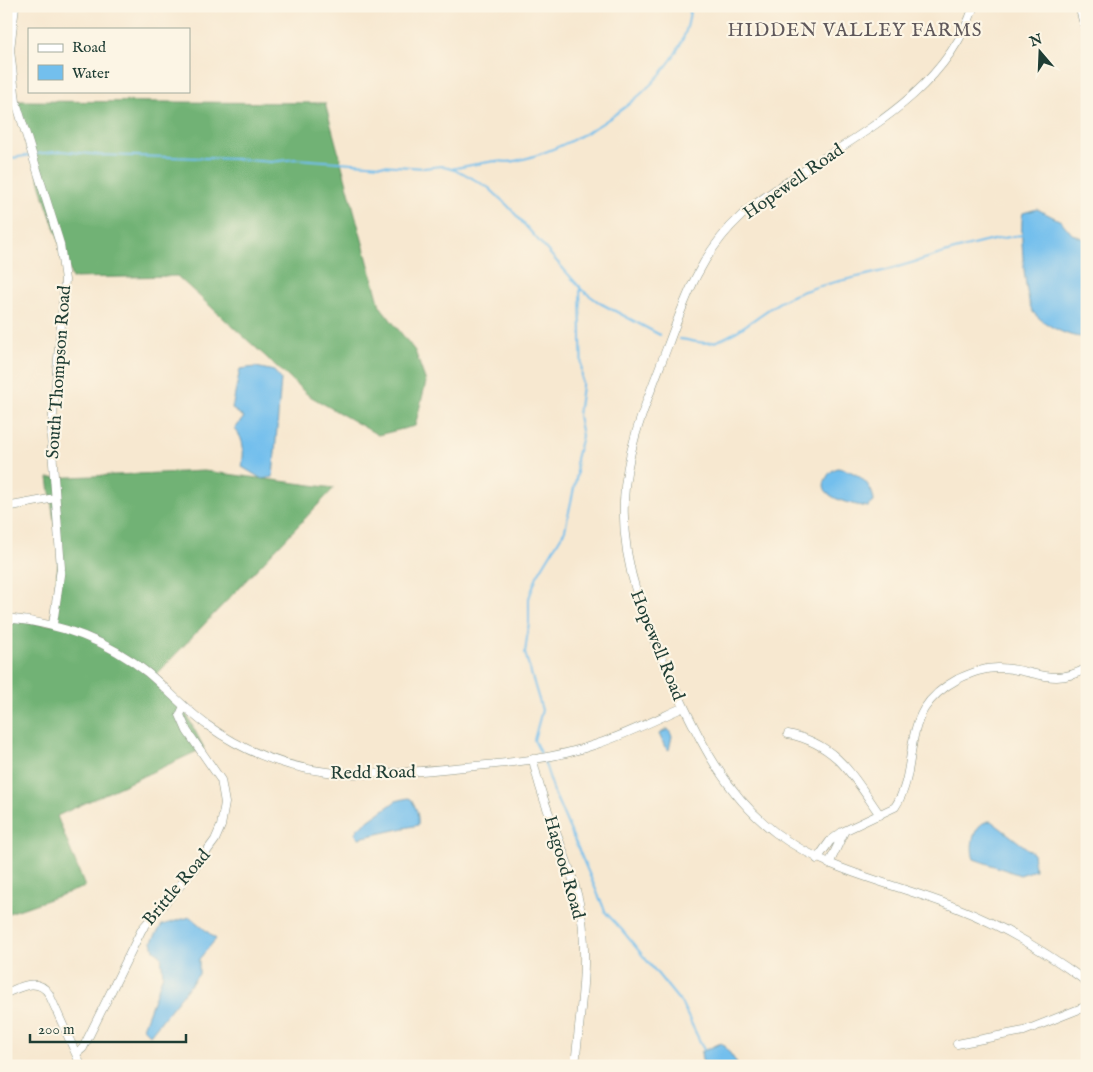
<svg xmlns="http://www.w3.org/2000/svg" width="1093" height="1072" font-family="'IM FELL English',serif">
<style>
.forest{fill:#71b274;stroke:#487854}
.water{fill:#73bfed;stroke:#497e90}
.lines{fill:none;stroke-linecap:round;stroke-linejoin:round}
.stream{stroke:#73bfed;stroke-width:2}
.minor-casing{stroke:#8b9282;stroke-width:9}
.minor{stroke:#fff;stroke-width:8}
.labels{text-anchor:middle;stroke-width:4.5;stroke-linejoin:round;paint-order:stroke}
.street-label{font-size:18px;fill:#1f3d34;stroke:#fcf5e5}
.neighbourhood-label{font-size:19px;letter-spacing:1px;fill:#5f585b;stroke:#fcf5e5}
</style>
<rect width="100%" height="100%" fill="#fcf5e5"/>
<filter id="ink" filterUnits="userSpaceOnUse"><feTurbulence type="fractalNoise" baseFrequency=".02" numOctaves="2"/><feDisplacementMap in="SourceGraphic" scale="10" xChannelSelector="R" yChannelSelector="G"/><feConvolveMatrix kernelMatrix="1 2 1 2 8 2 1 2 1" color-interpolation-filters="sRGB"/></filter>
<filter id="wash" filterUnits="userSpaceOnUse"><feTurbulence type="fractalNoise" baseFrequency=".0096" numOctaves="4" result="noise"/><feDisplacementMap in="SourceGraphic" scale="20" xChannelSelector="R" yChannelSelector="G"/><feGaussianBlur stdDeviation="1.12" result="paint"/><feColorMatrix in="noise" values="0 0 0 0 0 0 0 0 0 0 0 0 0 0 0 0 0 1.4 0 .05"/><feComposite in="paint" operator="in"/></filter>
<g filter="url(#wash)">
<rect width="100%" height="100%" fill="#f7e8d0"/>
<path class="forest" d="M6 6H14L7 36V80L17 101 325 103 380 306 415 351 426 382 415 426 378 435 308 395 177 276 72 278 45 200 17 101 6 105Z
M204 471 334 488 154 677 183 708 204 748 57 816 85 887 6 914V619L52 625 59 555 48 478Z"/>
<path class="water" d="M1037 209 1061 221 1072 234 1087 240V336C1073 341 1041 323 1033 312 1025 301 1019 227 1023 213Z
M256 367 274 371 281 379 273 477 262 479 242 467C244 451 245 441 235 429L244 417 232 409 240 369Z
M837 468C855 470 873 483 874 502L868 507C855 505 815 498 826 479 829 473 831 471 837 468Z
M668 729 672 736 669 750 665 747 659 734Z
M408 798 411 799C416 807 419 815 418 825L359 838 355 834 358 828 396 801Z
M991 821 1033 853 1035 870 1020 875 974 859C969 846 974 821 991 821Z
M190 917 216 939 199 959V974L150 1035 143 1028 163 975 161 955 154 950 152 941 162 925Z
M721 1043 724 1045 739 1066H706L702 1060 701 1052Z"/>
<g class="lines">
<path class="stream" d="M36 154 62 151 99 155 238 159 271 162 296 159 424 168 442 166 463 173 489 188 508 206 582 290 600 303 660 335
M6 159 31 155
M451 169C466 166 481 163 496 161 502 161 509 163 515 161 579 148 690 79 690 6
M680 339C690 340 704 345 714 342 742 334 769 303 799 293 827 282 857 278 887 270 931 258 976 241 1022 235
M541 754 534 740 542 710 525 653 529 622V598L537 576 565 530 577 474 576 459 582 436 578 415 582 386 580 286
M544 761 555 795 606 913 622 930 682 1004 704 1050"/>
</g>
</g>
<g filter="url(#ink)">
<g class="lines">
<defs>
<path id="minor" d="M15 6 10 50 16 102 60 244 65 280 51 437 61 568 53 624
M974 6C946 90 865 131 796 176 777 189 757 201 741 216 702 252 686 296 668 345 649 396 626 446 624 501 621 567 646 625 673 683 699 740 725 794 776 833 830 873 895 883 957 908 1004 926 1046 952 1087 982
M1079 6 1087 35
M6 507 55 498
M6 618C59 623 106 639 148 673 168 690 186 710 207 725 292 786 366 776 464 767 508 763 555 759 597 744 627 734 655 720 684 707
M788 734C838 744 854 778 880 815
M533 759C542 807 567 851 578 898 591 952 580 1011 575 1066
M817 859 830 841 842 832 895 807C915 777 906 739 924 709 932 696 945 686 958 679 971 673 983 668 998 668 1033 668 1052 688 1087 668
M829 864 844 832
M6 993C21 987 38 977 49 994L76 1054
M957 1044 1024 1031 1087 1006
M81 1066 76 1054 83 1048 142 929 190 874 215 840 221 826 225 803 221 780 187 731 180 715 184 706"/>
</defs>
<use href="#minor" class="minor-casing"/>
<use href="#minor" class="minor"/>
</g>
</g>
<g class="labels">
<g class="street-label">
<text transform="translate(793 181) rotate(-35)" y="6">Hopewell Road</text>
<text transform="translate(58 372) rotate(-86)" y="6">South Thompson Road</text>
<text transform="translate(658 645) rotate(68)" y="6">Hopewell Road</text>
<text transform="translate(373 772) rotate(-1)" y="6">Redd Road</text>
<text transform="translate(565 867) rotate(74)" y="6">Hagood Road</text>
<text transform="translate(176 887) rotate(-50)" y="6">Brittle Road</text>
</g>
<g class="neighbourhood-label">
<text x="855" y="36">HIDDEN VALLEY FARMS</text>
</g>
</g>
<rect width="1093" height="1072" fill="none" stroke="#fcf5e5" stroke-width="25"/>
<rect x="28" y="28" width="162" height="65" fill="#fcf5e5" stroke="#a4ab9e"/>
<rect x="38" y="44" width="25" height="8" fill="#ffffff" stroke="#a4ab9e"/>
<text x="72" y="52" font-size="15" fill="#1f3d34">Road</text>
<rect x="38" y="65" width="25" height="15" fill="#73bfed" stroke="#a4ab9e"/>
<text x="72" y="78" font-size="15" fill="#1f3d34">Water</text>
<g transform="translate(1040 52) rotate(341)" stroke="#fcf5e5" stroke-width="4" paint-order="stroke">
<path d="M0-4L9 19L0 12L-9 19Z" fill="#1f3d34"/>
<text y="-8" font-size="14" font-weight="bold" text-anchor="middle" fill="#1f3d34">N</text>
</g>
<path d="M30 1034v8h156v-8" fill="none" stroke="#1f3d34" stroke-width="2.5"/>
<text x="38" y="1034" font-size="15" fill="#1f3d34" stroke="#fcf5e5" stroke-width="4" paint-order="stroke">200 m</text>
</svg>
